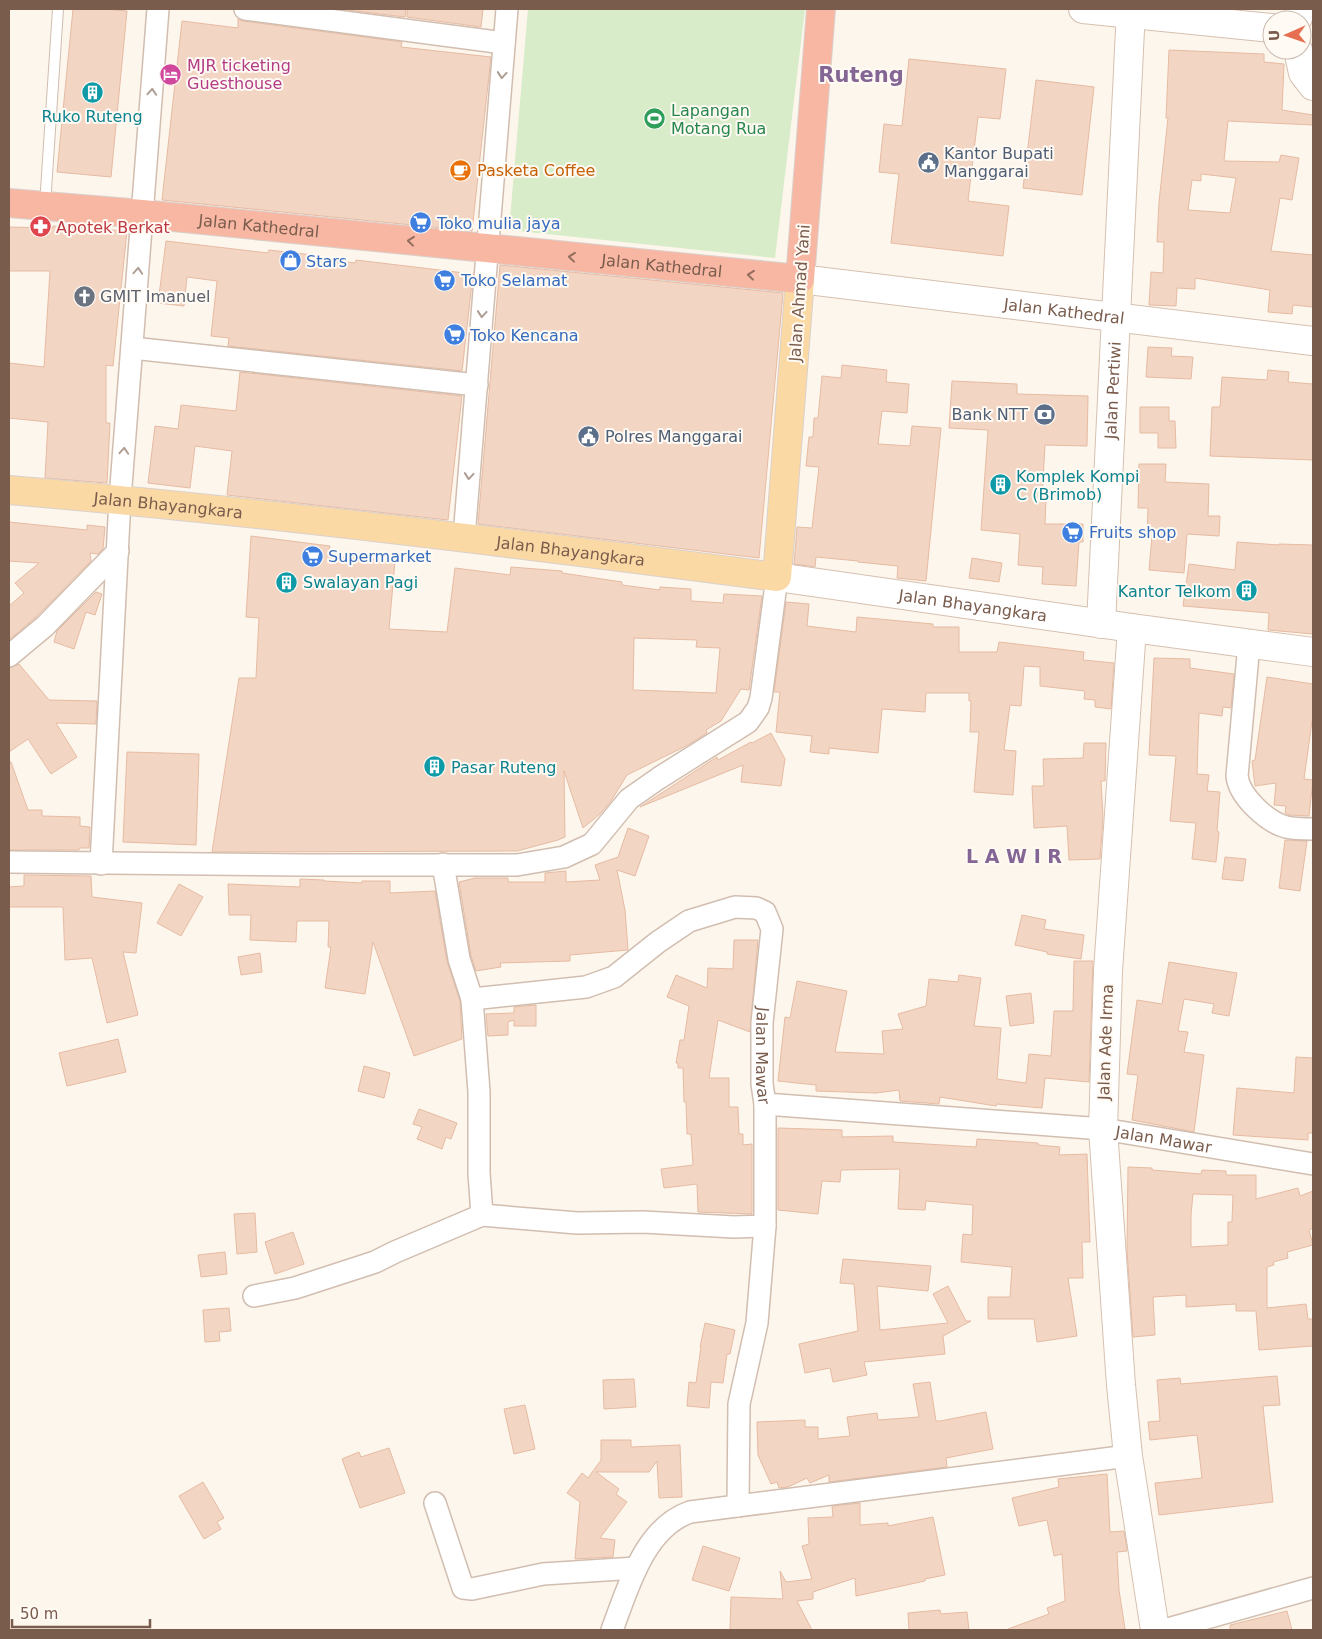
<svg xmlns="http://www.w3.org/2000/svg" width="1322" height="1639" font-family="'DejaVu Sans',sans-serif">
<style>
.green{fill:#d8ecc9}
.building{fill:#f3d5c3;stroke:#e6bba3;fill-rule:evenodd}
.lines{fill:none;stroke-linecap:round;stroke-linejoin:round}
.lane-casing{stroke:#d1beb0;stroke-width:12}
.street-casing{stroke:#d1beb0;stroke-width:24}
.secondary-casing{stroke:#d6c0b0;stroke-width:30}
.primary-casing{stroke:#dad1cd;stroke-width:30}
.highway-casing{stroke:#dad1cd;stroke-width:30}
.lane{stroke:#fff;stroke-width:10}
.street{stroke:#fff;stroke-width:21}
.secondary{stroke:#fff;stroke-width:28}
.primary{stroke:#fbd9a5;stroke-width:28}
.highway{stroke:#f7b7a3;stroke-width:28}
.oneway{stroke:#af9d94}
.oneway2{stroke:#936e5e}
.labels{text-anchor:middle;stroke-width:4;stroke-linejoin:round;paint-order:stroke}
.hotel-label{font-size:16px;fill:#b23c85;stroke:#fffaf3;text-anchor:start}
.leisure-label{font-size:16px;fill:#27864d;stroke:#fffaf3;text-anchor:start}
.culture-label{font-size:16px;fill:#0d838f;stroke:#fffaf3;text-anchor:start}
.service-label{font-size:16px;fill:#4e5e75;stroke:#fffaf3;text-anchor:start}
.food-label{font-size:16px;fill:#c56008;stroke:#fffaf3;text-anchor:start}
.shop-label{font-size:16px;fill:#366cbe;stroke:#fffaf3;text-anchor:start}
.street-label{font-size:16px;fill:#7a5c4d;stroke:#fffaf3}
.health-label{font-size:16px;fill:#be3a42;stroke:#fffaf3;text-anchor:start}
.worship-label{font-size:16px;fill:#5b616d;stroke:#fffaf3;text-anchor:start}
.quarter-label{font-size:19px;font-weight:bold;fill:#846695;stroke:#fffaf3}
.district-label{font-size:21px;font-weight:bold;fill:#846695;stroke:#fffaf3}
</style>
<rect width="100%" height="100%" fill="#fdf6ec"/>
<path class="green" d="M528 9H805L775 258 509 230Z"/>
<path class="building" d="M73 9H105L127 11 111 177 57 172Z
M339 9H406L405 17Z
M407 9H483L481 27 407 17Z
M238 19 243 21 402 42 401 47 491 57 472 231 162 200 182 21 238 28Z
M1169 50 1264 54V62L1284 64 1282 110 1313 115V125L1228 121 1224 161 1279 162 1281 155 1299 158 1292 200 1280 198 1271 251 1313 255V307L1293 305 1292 314 1268 312 1270 290 1195 278V289L1177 288 1176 306 1149 305 1151 272 1163 273 1164 242H1157L1159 202 1168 118H1166ZM1201 174 1236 178 1230 213 1188 210 1192 180 1201 181Z
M909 59 1006 69 1000 119 978 117 968 201 1009 206 1003 256 891 243 899 174 879 172 884 124 902 126Z
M1036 80 1094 87 1082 195 1023 188Z
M53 226 127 231 113 366 106 365V423H110L107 483 45 478 48 422 9 418V363L44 367 50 271H9V227L53 228Z
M166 241 268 253 269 250 313 255V258L355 263 356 260 473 274 462 371 228 346 229 338 211 336 217 281 187 277 184 306 158 303Z
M500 265 783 293 759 558 478 524Z
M1148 347 1172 348 1171 356 1193 357 1191 379 1146 377Z
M842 365 887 370 886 382 909 384 907 413 882 411 878 444 910 446 912 426 941 428 926 581 897 578 898 566 858 562V561L816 557 815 567 794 564 797 527 812 528 819 467 806 466 809 437H813L814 418H818L822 376 841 378Z
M1268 370 1289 372 1288 382 1313 384V460L1210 456 1212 407H1220L1222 377 1267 380Z
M240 372 462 396 448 520 227 495 232 451 195 446 190 488 148 483 155 426 178 429 181 405 236 411Z
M952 381 1017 384V394L1088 396 1087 446 1045 445 1042 499H1046L1045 524H1083V542H1079L1076 586 1042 584 1043 567 1018 565 1020 534 981 530 988 430 949 428Z
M1140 407H1169V421H1175L1176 448H1158V433H1140Z
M1139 464H1166L1165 482 1209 484 1208 516H1220L1219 536 1187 534 1184 573 1149 570 1152 536H1147L1148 508H1138Z
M9 522 87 530V525L105 527 103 549 98 554 90 553 91 561 36 617 9 640V606L24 593 15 583 39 563 9 561Z
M251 536 330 546 328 556 395 561 389 629 447 632 455 568 510 575 511 567 562 571V573L622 582V585L660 590V587L691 589V601L723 603 724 594 762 596 749 690 741 689 721 721 706 730 707 733 686 746 627 775 611 801 600 814 583 828 564 771 565 837 558 840 517 851 212 852 239 678H256L259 618 246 617ZM634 638 697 640 696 647 720 648 716 693 633 690Z
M1237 542 1279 545V544L1313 545V634L1268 630 1269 613 1183 606 1189 564 1235 570Z
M972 558 1002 563 999 582 969 578Z
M96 592 102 594 95 615 86 612 74 649 54 642 57 631Z
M786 602 809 604 807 626 856 632 857 617 933 624V627H959V652H997L999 642 1084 652 1083 660 1114 663 1111 709 1095 707V700L1084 699 1085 691 1040 686V667L1024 666 1021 706 1010 705 1004 750 1016 751 1013 795 974 792 979 732H970L971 701H969V693H926L925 712 882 709 878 753 829 748V754L810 752 812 736 776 732 780 692H774Z
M1154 658 1190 659V668L1234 674 1231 708 1223 707 1222 716 1199 713 1197 774 1209 775 1207 791 1220 792 1217 831 1219 832 1216 862 1192 859 1196 823 1170 821 1176 756 1149 755Z
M19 664 49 700 97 701 96 724 56 723 77 757 51 774 28 739 9 752V668Z
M1267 677 1313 684V714L1304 779 1313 780 1309 816 1289 815 1285 813 1286 806 1274 805 1276 783 1255 786 1252 761 1255 760Z
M771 733 785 759 781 786 741 782 743 765 640 807 717 757 718 760 751 742 752 743Z
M1084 743H1106L1105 781H1101L1103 817 1100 859 1069 860 1067 826 1034 828 1032 786H1044L1043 759 1083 758Z
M127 752 199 754 196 845 123 842Z
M9 762H11L28 810H42V816L80 817V826L90 827 89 848H79V850H9Z
M628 828 649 836 635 876 617 870 625 910 628 950 570 955V961L500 963 501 967 476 971 471 956 459 882 475 878H508V882H545V873L566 871V882L600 880 595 865 618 857Z
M1285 840 1307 841 1300 891 1279 888Z
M1225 857 1246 859 1243 881 1222 879Z
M24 875 91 876 92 897 142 903 136 953 123 952 138 1015 107 1023 92 958 65 960 63 907H9V887L24 886Z
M300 879 324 880V881L362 883V881H390V893L435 891 447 961 460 1001 462 1039 414 1056 373 942 365 994 325 988 331 947H328L329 921H297L296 942 250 940 251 915H229L228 884 300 887Z
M179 884 203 897 181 936 157 923Z
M1022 915 1046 920 1044 929 1084 935 1081 959 1047 954V952L1015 945Z
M734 940H758L750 1032 718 1020 709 1078H729V1107H738L739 1134H743V1145L752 1144V1214L698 1212 697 1184 664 1188 661 1169 693 1165 691 1134H687L686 1102H684L683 1068H678V1063H676L680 1040H684L689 1006 667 997 676 975 707 988 708 968 733 969Z
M260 953 262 972 241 975 238 957Z
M1074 961H1093L1089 1082 1045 1078 1042 1108 997 1104 996 1106 940 1097 939 1104 900 1101 899 1090 876 1093 816 1091V1085L778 1081 785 1017 790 1018 797 981 847 991 835 1052 884 1054 882 1031 903 1029 898 1014 926 1006 929 979 958 982 959 975 981 978 974 1026 1001 1028 997 1079 1026 1083 1029 1054 1051 1056 1054 1011H1073Z
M1169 962 1237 973 1229 1016 1212 1013 1214 1004 1184 999 1178 1031 1188 1032 1184 1052 1204 1055 1194 1132 1132 1120 1138 1075 1127 1074 1137 1000 1162 1004Z
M1031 993 1034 1023 1010 1026 1006 996Z
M536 1005V1026H514V1020L508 1022V1035L488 1036 486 1014 514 1013V1007Z
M118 1039 126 1072 67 1086 59 1053Z
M1296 1057 1313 1058V1133H1308V1140L1233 1135 1237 1088 1294 1093Z
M364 1066 390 1073 384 1098 358 1091Z
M419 1109 457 1123 451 1139 446 1137 442 1149 417 1139 422 1127 413 1124Z
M778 1128 842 1130V1137L893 1136V1142L976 1147 977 1139 1038 1143V1145L1060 1147 1059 1155 1087 1154 1090 1242H1082L1083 1278H1068L1077 1336 1037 1342 1034 1319H988V1297H1010L1012 1267 961 1262 963 1234 972 1235 973 1205 926 1201 925 1210 898 1209 900 1169 841 1170 840 1182 822 1181 818 1214 778 1210Z
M1128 1167 1152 1168V1170L1201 1174 1202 1170 1226 1171V1175H1256V1199L1298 1188 1300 1196 1313 1191V1228L1309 1230 1313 1245 1287 1252 1288 1258 1273 1262 1274 1265 1267 1267V1308L1306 1304 1308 1319H1313V1346L1259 1350 1256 1311H1236V1304L1186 1307V1295L1153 1297 1155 1335 1133 1337 1127 1251ZM1193 1194 1233 1195 1232 1222H1228V1245L1191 1247V1215Z
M255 1213 257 1252 237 1254 234 1214Z
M293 1232 304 1264 275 1274 265 1242Z
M225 1252 227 1274 201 1277 198 1255Z
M843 1259 931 1266 928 1291 877 1286 880 1330 948 1323 933 1294 948 1286 966 1321H971L943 1336 945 1354 864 1362 867 1375 833 1382 830 1368 805 1373 799 1344 858 1331 854 1284 840 1283Z
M229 1308 231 1331 219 1332 220 1341 205 1342 203 1310Z
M705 1323 735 1330 730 1354H727L723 1383 711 1382 709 1408 687 1406 689 1382 696 1383 701 1347H700Z
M1277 1376 1280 1405 1263 1406 1273 1502 1159 1515 1155 1483 1202 1478 1197 1435 1150 1440 1148 1422 1160 1421 1157 1380 1180 1378 1181 1384Z
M634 1379 636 1407 604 1409 603 1380Z
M930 1382 936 1421H940L986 1412 993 1449 946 1458 947 1467 829 1482V1475L810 1483 807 1478 788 1487 779 1488 777 1482 771 1484 758 1455 757 1422 805 1420V1427H818V1439L850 1436 847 1417 877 1413 878 1420 919 1417 913 1384Z
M525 1405 535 1449 514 1454 504 1409Z
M601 1440H631V1447L680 1445 682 1497 659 1498 657 1461 649 1472H596L619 1489 616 1494 627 1502 600 1538 615 1540 613 1557 575 1559 580 1502 567 1493 582 1473 588 1478 601 1460Z
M389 1448 405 1493 360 1508 342 1459 359 1452 361 1457Z
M1107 1474 1110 1532 1124 1531 1127 1548V1551L1117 1552 1119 1590 1125 1629 1114 1630H1009L1008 1629 1049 1614 1047 1608 1065 1601 1062 1554 1054 1556 1047 1520 1019 1526 1012 1498 1059 1487 1058 1479Z
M203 1482 224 1518 217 1522 221 1529 204 1539 179 1496Z
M860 1503V1525L888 1523V1526L933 1517 945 1575 925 1579V1581L856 1596 855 1578 813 1592V1599L797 1601 812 1630H730L731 1597 783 1599 780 1571 786 1582 812 1579 802 1546 809 1544 808 1518 833 1517 832 1506Z
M703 1546 740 1558 729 1591 692 1580Z
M940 1610 941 1614 967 1612 969 1630H909L908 1613Z
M1287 1611 1292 1630H1230V1625Z"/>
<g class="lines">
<defs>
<path id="lane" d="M45 205 58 9"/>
<g id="street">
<path d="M245 9 504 43"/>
<path d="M132 348 477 385"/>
<path d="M464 537 507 9"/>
<path d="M1249 644 1237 776C1239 796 1267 822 1286 827 1295 829 1304 829 1313 829"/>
<path d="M9 656 45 626 118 551"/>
<path d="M9 862 304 865H517L564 857 592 844 629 799 659 778 748 722 758 708 761 698 777 577"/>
<path d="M101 864 120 499 158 9"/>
<path id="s1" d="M443 864 459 959 472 999 586 987 614 977 658 942 689 921 735 907 756 908 765 912 772 929 762 1023V1084L765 1104 1103 1129 1313 1164"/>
<path d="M482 1215 577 1223 643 1222 734 1227 765 1226V1104"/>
<path d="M254 1296 295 1288 375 1262 395 1252 482 1215 479 1173V1092L472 999"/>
<path d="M435 1503 463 1588 472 1589 543 1574 636 1568"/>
<path d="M738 1506 739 1404 757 1323 765 1226"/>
<path d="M612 1630C628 1588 644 1528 690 1512L1128 1456"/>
<path d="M1164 1630 1313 1588"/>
</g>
<g id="secondary">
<path d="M1083 9 1272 28"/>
<path d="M1297 20 1301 9"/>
<path d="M1298 50 1303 73 1313 86"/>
<path id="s2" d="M800 279 1313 341"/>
<path id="s3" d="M777 577 1132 628 1313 652"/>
<path id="s4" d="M1101 624 1131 9"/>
<path d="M1132 628 1108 971 1103 1129 1121 1385 1128 1456 1155 1630"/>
</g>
<g id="primary">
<path id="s5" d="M9 490C266 512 521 544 777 577L800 279"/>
</g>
<g id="highway">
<path id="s6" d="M9 203 142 214 800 279 821 9"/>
</g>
</defs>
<use href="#lane" class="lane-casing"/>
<use href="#street" class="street-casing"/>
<use href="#secondary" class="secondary-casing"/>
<use href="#primary" class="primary-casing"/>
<use href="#highway" class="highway-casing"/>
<use href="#lane" class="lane"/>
<use href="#street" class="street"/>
<use href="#secondary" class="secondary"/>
<use href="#primary" class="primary"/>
<use href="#highway" class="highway"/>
</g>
<defs><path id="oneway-chevron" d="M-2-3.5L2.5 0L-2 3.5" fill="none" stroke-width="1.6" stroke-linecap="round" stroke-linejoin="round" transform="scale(1.25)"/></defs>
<g class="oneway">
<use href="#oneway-chevron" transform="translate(502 75) rotate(95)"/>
<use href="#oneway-chevron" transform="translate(152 92) rotate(-86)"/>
<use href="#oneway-chevron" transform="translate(138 271) rotate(-86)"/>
<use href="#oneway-chevron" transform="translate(482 314) rotate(95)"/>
<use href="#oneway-chevron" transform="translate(124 451) rotate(-86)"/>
<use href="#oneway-chevron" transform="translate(469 476) rotate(95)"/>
</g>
<g class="oneway2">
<use href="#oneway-chevron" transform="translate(411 241) rotate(-174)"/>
<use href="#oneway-chevron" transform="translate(572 257) rotate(-174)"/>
<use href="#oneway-chevron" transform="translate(751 275) rotate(-174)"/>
</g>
<defs>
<symbol id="hotel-disc" viewBox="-11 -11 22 22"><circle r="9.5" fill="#d1479c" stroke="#fffaf3"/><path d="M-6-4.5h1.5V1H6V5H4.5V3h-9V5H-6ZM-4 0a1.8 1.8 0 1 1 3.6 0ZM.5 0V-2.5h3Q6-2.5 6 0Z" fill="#fff"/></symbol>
<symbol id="building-disc" viewBox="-11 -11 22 22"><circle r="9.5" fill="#0f9aa8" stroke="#fffaf3"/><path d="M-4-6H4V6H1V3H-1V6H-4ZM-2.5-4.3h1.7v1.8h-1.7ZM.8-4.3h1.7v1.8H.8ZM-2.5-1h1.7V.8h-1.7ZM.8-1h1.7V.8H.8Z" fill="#fff"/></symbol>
<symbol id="stadium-disc" viewBox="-11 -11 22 22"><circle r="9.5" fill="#2e9e5b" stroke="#fffaf3"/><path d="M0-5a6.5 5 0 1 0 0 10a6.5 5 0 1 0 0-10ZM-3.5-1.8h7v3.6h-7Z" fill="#fff"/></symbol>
<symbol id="civic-disc" viewBox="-11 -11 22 22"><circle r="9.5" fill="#5c6f8a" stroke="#fffaf3"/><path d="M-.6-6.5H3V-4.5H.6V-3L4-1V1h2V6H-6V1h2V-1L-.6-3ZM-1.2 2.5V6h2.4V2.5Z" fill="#fff"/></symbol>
<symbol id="cafe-disc" viewBox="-11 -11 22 22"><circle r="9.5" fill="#e8710a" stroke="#fffaf3"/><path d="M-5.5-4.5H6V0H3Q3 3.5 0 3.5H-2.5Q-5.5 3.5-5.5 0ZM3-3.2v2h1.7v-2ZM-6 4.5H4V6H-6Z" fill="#fff"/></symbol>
<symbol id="supermarket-disc" viewBox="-11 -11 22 22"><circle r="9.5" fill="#3f7fe0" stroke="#fffaf3"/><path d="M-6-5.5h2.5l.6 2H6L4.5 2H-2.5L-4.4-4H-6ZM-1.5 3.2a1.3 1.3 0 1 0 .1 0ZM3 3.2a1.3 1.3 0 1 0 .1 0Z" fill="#fff"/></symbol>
<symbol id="pharmacy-disc" viewBox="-11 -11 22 22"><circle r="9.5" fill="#e0444e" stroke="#fffaf3"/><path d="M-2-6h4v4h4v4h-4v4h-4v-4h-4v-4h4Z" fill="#fff"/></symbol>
<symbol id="shop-disc" viewBox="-11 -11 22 22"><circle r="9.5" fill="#3f7fe0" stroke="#fffaf3"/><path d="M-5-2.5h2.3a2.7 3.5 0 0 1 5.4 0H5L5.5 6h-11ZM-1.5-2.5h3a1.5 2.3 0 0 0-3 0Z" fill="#fff"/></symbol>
<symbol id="church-disc" viewBox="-11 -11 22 22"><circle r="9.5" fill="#6b7280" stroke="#fffaf3"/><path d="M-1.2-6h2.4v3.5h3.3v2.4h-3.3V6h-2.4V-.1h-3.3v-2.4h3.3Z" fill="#fff"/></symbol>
<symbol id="bank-disc" viewBox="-11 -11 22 22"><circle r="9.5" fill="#5c6f8a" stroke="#fffaf3"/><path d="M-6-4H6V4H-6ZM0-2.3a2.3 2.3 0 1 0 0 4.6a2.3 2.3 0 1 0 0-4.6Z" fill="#fff"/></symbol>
</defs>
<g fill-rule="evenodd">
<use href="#hotel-disc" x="158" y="62" width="25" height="25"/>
<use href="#building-disc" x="80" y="80" width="25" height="25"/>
<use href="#stadium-disc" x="642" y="106" width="25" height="25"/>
<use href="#civic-disc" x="916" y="150" width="25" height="25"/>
<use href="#cafe-disc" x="448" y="158" width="25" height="25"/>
<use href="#supermarket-disc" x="408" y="210" width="25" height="25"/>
<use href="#pharmacy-disc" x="28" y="214" width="25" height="25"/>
<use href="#shop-disc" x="278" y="248" width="25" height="25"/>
<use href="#supermarket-disc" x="432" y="268" width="25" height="25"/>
<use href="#church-disc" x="72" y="284" width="25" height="25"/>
<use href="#supermarket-disc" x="442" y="322" width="25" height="25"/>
<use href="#bank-disc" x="1032" y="402" width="25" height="25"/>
<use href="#civic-disc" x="576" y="424" width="25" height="25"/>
<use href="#building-disc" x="988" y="472" width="25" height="25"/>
<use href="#supermarket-disc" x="1060" y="520" width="25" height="25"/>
<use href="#supermarket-disc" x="300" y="544" width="25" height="25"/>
<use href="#building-disc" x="274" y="570" width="25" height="25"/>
<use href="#building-disc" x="1234" y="578" width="25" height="25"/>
<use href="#building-disc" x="422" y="754" width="25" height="25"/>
</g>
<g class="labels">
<g class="hotel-label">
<text x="187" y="71">MJR ticketing<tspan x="187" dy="18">Guesthouse</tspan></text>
</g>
<g class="leisure-label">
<text x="671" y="116">Lapangan<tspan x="671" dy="18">Motang Rua</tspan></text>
</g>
<g class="culture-label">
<text x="92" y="122" text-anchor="middle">Ruko Ruteng</text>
<text x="1016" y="482">Komplek Kompi<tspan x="1016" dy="18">C (Brimob)</tspan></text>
<text x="303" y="588">Swalayan Pagi</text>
<text x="1231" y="597" text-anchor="end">Kantor Telkom</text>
<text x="451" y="773">Pasar Ruteng</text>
</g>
<g class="service-label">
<text x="944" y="159">Kantor Bupati<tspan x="944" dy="18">Manggarai</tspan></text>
<text x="1028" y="420" text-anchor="end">Bank NTT</text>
<text x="605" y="442">Polres Manggarai</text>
</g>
<g class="food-label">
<text x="477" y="176">Pasketa Coffee</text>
</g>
<g class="shop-label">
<text x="437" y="229">Toko mulia jaya</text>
<text x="306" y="267">Stars</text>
<text x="461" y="286">Toko Selamat</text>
<text x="470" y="341">Toko Kencana</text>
<text x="1089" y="538">Fruits shop</text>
<text x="328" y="562">Supermarket</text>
</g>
<g class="street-label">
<text dy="6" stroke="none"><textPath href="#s6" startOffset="251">Jalan Kathedral</textPath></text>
<text dy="6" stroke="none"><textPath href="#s6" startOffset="656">Jalan Kathedral</textPath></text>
<text transform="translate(799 293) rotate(-86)" y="6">Jalan Ahmad Yani</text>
<text dy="6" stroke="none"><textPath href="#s2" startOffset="266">Jalan Kathedral</textPath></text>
<text dy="6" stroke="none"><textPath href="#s4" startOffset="234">Jalan Pertiwi</textPath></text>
<text dy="6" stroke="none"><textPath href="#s5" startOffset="160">Jalan Bhayangkara</textPath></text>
<text dy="6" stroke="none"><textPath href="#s5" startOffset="565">Jalan Bhayangkara</textPath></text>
<text dy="6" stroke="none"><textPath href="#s3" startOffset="198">Jalan Bhayangkara</textPath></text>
<text transform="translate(1105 1042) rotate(-88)" y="6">Jalan Ade Irma</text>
<text dy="6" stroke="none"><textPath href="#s1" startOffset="601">Jalan Mawar</textPath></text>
<text dy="6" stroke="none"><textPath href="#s1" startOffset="1050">Jalan Mawar</textPath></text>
</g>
<g class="health-label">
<text x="56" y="233">Apotek Berkat</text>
</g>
<g class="worship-label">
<text x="100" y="302">GMIT Imanuel</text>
</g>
<g class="quarter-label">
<text x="1014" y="863">L A W I R</text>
</g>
<g class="district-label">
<text x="861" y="82">Ruteng</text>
</g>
</g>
<rect width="1322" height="1639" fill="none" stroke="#7a5c4d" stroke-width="20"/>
<g transform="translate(1287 35) rotate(268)"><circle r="24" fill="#fffaf3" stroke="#cabbb1"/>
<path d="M0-4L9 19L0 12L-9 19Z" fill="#e76f51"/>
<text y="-8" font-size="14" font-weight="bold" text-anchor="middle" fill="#7a5c4d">U</text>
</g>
<path d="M12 1619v8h138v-8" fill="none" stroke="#7a5c4d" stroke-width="2.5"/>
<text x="20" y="1619" font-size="15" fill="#7a5c4d" stroke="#fffaf3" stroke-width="4" paint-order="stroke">50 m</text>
</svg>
